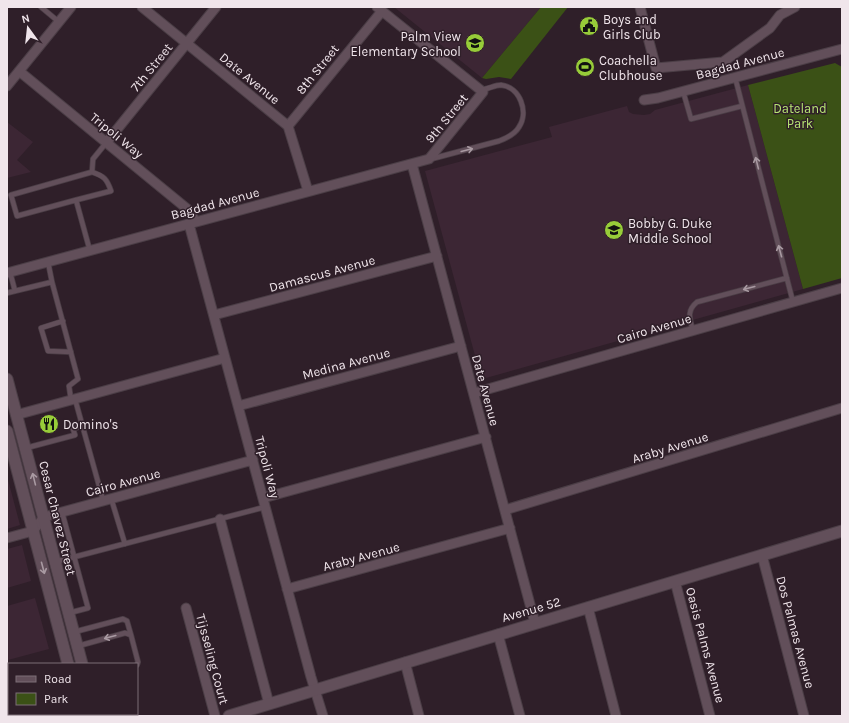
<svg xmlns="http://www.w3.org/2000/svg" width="849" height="723" font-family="Karla,sans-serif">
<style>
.built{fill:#3c2634}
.green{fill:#3b5116}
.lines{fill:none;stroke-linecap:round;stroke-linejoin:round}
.service-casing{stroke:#4b3e46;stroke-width:6}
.minor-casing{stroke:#4b3e46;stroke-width:11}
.secondary-casing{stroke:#4b3e46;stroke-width:13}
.service{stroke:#624f5a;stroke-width:4.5}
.minor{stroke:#624f5a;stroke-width:9}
.secondary{stroke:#624f5a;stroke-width:11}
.oneway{stroke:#a99aa2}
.labels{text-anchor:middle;stroke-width:3;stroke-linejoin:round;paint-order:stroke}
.poi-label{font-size:13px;fill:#f0e5eb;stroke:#2f1f29;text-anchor:start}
.street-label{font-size:13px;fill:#f0e5eb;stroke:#2f1f29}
.park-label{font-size:13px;fill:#b7e573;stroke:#2f1f29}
</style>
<rect width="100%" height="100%" fill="#2f1f29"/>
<path class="built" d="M394 7H541L482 78Z
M748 85 803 289 486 378 480 374 425 171 552 137 549 127 627 106 629 112 633 114 644 115 650 114 655 110Z
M7 122 33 142 17 160 31 172 7 178Z
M7 476 20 525 7 529Z
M22 545 31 581 7 588V549Z
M35 598 49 649 8 660 7 655V606Z
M9 677V714H66V716H7V678Z"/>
<path class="green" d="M541 7H568L511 79 499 77 486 79 482 78Z
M835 63 842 67V278L803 289 748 85Z"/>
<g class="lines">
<defs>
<path id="service" d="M41 7 59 22
M735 77 793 302
M683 91 691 119 742 106
M431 159 499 141C507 138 515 134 519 127 529 112 520 87 501 85 496 85 490 88 485 89L483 92
M92 172 93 159 106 143
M76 200 111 191C107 179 104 176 92 172L11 195 17 216 76 200 90 251
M10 272 15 291 52 282 48 262
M52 282 78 379 69 386 71 400
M7 293 15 291
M63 321 41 328 48 351 71 352
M693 331C690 319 686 311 697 302L787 278
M75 399 103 500
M26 448 75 435 73 429 82 426
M111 498 125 544
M62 512 88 608 69 613
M55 562 265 507
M74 632 123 619 127 621 131 635
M78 646 125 633 131 635 138 662 137 665
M7 669 9 677
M19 714 20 716"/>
<path id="minor" d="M142 7 288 126 308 191
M640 7 656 68 723 62 770 28 780 15 795 7
M19 71 191 212 195 222
M7 86 71 7
M644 100 658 98 842 49
M288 126 382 11
M106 143 216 7
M412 164 535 623
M189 224 311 677 323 716
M7 273 429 159 483 92 377 7
M214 315 437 256
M474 393 842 288
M238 406 461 346
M16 415 225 358
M263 498 486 437
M505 510 842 408
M220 519 269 704
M7 538 33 531 44 517 253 460
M762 555 804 716
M675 581 710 716
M287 589 510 528
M588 607 616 716
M186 608 215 716
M498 634 520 716
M405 662 419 716"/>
<path id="secondary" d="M7 379 82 664
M7 431 68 664
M81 714 82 716
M96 714V716
M229 716 842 531"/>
</defs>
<use href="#service" class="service-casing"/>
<use href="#minor" class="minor-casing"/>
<use href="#secondary" class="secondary-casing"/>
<use href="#service" class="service"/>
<use href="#minor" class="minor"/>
<use href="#secondary" class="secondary"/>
</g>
<defs><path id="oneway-shaft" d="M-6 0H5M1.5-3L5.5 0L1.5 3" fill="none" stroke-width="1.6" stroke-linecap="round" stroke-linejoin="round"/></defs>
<g class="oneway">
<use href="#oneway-shaft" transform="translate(467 150) rotate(-14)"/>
<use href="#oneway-shaft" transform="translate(757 163) rotate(-104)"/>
<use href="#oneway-shaft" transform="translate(780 251) rotate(-105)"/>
<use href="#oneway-shaft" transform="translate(749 288) rotate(165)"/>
<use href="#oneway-shaft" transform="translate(34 479) rotate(-104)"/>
<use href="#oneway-shaft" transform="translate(43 568) rotate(75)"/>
<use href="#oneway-shaft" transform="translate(110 637) rotate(165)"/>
</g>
<defs>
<symbol id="civic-disc" viewBox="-11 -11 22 22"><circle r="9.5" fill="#97cc39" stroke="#2f1f29"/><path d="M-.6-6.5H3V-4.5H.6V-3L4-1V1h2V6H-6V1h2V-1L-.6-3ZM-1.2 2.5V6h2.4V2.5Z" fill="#111"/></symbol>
<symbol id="school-disc" viewBox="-11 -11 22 22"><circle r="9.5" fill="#97cc39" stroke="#2f1f29"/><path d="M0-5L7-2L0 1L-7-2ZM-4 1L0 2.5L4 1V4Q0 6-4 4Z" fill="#111"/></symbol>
<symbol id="stadium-disc" viewBox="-11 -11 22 22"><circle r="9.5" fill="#97cc39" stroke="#2f1f29"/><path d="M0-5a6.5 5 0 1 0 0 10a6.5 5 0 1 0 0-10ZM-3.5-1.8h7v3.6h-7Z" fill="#111"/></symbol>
<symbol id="restaurant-disc" viewBox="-11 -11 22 22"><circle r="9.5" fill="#97cc39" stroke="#2f1f29"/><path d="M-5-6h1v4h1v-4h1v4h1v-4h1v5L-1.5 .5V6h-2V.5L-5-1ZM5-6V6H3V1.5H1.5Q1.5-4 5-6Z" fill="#111"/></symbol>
</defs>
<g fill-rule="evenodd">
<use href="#civic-disc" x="578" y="15" width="22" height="22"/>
<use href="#school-disc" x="464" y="32" width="22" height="22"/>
<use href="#stadium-disc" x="574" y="56" width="22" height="22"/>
<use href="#school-disc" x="603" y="219" width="22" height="22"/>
<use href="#restaurant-disc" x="38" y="413" width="22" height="22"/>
</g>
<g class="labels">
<g class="poi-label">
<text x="603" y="24">Boys and<tspan x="603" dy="15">Girls Club</tspan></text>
<text x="461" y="41" text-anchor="end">Palm View<tspan x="461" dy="15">Elementary School</tspan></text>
<text x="599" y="65">Coachella<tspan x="599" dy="15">Clubhouse</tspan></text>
<text x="628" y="228">Bobby G. Duke<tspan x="628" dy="15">Middle School</tspan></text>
<text x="63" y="429">Domino's</text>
</g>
<g class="street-label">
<text transform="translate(740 63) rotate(-15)" y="5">Bagdad Avenue</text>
<text transform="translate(151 67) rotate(-51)" y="5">7th Street</text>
<text transform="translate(317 69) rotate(-51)" y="5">8th Street</text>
<text transform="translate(250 78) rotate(39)" y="5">Date Avenue</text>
<text transform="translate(446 118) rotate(-51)" y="5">9th Street</text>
<text transform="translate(117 135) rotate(39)" y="5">Tripoli Way</text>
<text transform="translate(215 203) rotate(-15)" y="5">Bagdad Avenue</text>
<text transform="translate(322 273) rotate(-15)" y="5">Damascus Avenue</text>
<text transform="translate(654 328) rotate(-16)" y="5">Cairo Avenue</text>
<text transform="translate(346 363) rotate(-15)" y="5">Medina Avenue</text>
<text transform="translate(486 390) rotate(75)" y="5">Date Avenue</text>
<text transform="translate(670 447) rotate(-17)" y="5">Araby Avenue</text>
<text transform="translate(268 467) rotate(75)" y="5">Tripoli Way</text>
<text transform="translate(123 482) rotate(-15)" y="5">Cairo Avenue</text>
<text transform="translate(58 518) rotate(76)" y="5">Cesar Chavez Street</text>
<text transform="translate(361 556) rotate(-15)" y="5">Araby Avenue</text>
<text transform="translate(531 609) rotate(-16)" y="5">Avenue 52</text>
<text transform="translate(796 632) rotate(75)" y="5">Dos Palmas Avenue</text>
<text transform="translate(706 645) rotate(75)" y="5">Oasis Palms Avenue</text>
<text transform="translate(213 659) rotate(75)" y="5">Tijsseling Court</text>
</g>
<g class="park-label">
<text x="800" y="113">Dateland<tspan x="800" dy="15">Park</tspan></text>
</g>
</g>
<rect width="849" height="723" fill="none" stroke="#f0e5eb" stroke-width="16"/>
<rect x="8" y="663" width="130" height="52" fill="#2f1f29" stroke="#7c6e77"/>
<rect x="16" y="676" width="20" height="6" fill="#624f5a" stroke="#7c6e77"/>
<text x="44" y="683" font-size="12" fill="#f0e5eb">Road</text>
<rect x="16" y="693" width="20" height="12" fill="#3b5116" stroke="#7c6e77"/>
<text x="44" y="703" font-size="12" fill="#f0e5eb">Park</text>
<g transform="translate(28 28) rotate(345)" stroke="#2f1f29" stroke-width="3" paint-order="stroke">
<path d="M0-3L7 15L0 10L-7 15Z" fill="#f0e5eb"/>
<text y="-6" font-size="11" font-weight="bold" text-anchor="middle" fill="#f0e5eb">N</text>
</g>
</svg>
